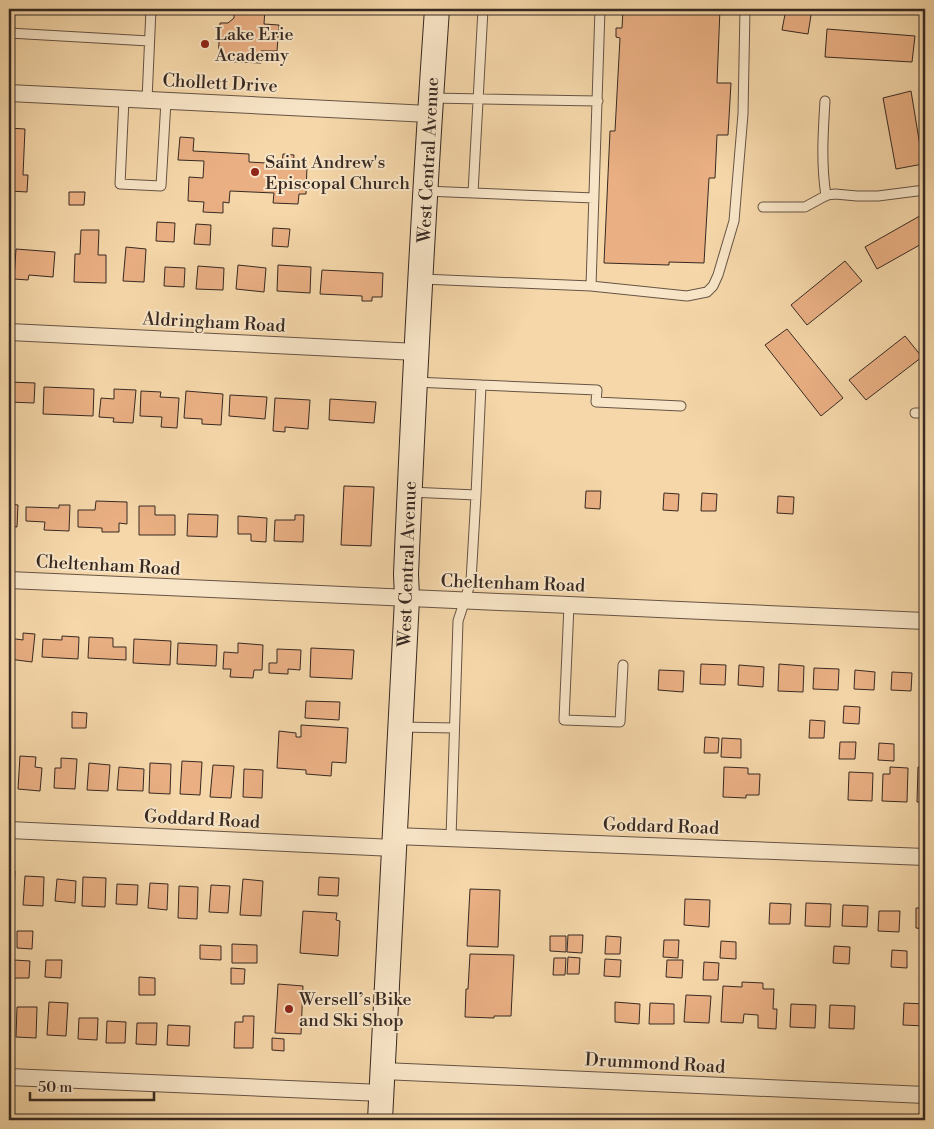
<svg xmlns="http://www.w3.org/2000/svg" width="934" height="1129" font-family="'Libre Bodoni',serif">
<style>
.building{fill:#eab084;stroke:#372922}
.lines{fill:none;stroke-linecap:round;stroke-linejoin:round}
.lane-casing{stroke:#665444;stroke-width:11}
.street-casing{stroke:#665444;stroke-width:18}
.secondary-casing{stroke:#372922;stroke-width:26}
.lane{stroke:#f8e5c7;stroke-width:9}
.street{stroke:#f8e5c7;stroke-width:16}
.secondary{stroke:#f8e5c7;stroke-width:24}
.poi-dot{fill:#8f2418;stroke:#f8e5c7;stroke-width:2}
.labels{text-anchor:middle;stroke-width:4;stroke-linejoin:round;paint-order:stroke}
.poi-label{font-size:18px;fill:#372922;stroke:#f8e5c7;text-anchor:start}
.street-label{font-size:18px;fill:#372922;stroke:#f8e5c7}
</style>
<rect width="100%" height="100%" fill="#f5d7a9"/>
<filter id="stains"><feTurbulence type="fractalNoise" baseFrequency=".004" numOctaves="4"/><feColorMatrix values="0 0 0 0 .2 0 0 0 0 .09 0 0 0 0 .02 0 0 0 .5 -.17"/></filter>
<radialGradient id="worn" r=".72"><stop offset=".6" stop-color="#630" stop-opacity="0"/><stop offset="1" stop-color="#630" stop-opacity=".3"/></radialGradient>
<path class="building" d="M234 9H265L264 24 279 25 277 51H261V63L218 61 220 23H228L234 18Z
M623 9 680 12V9H720L717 83H731L728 135H717L715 178H709L704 263 669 262V265L604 263 610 131H615L620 38 616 37V28H622Z
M786 9H812L808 34 782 30Z
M827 29 915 36 912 62 825 57Z
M911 91 923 164 896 169 883 98Z
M9 128 25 129 23 175H28L27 192 9 191Z
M180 137 194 138 193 151 249 154V162L282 164 283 154 294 155 293 166H307L306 194H299L298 204 273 203 274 193 230 191 229 203 223 202V213L203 212 204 202 188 201 189 177 203 178 204 161 178 160Z
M69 192H85L84 205H69Z
M925 213V242L877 269 865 247Z
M157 222 175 223 174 242 156 241Z
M196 224 211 225 210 245 194 244Z
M273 228 290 229 288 247 272 246Z
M81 230H99L98 255H106V283L74 282 75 254H80Z
M126 247 146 249 144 282 123 281Z
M16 249 55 252 53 277 29 275 28 280 14 279Z
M845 261 862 281 807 325 791 305Z
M238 265 266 268 264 292 236 289Z
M278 265 311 267 310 293 277 291Z
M198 266 224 268 223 290 196 289Z
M165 267 185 268 184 287 164 286Z
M322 270 383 273 382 297H372V301H362V296L320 294Z
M925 320V330L920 325Z
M787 329 843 398 821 416 765 345Z
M905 336 922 357 866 400 849 380Z
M9 382 35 383 34 403 9 402Z
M44 387 94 389 93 416 43 414Z
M114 389 136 390 133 423 113 422 114 418 99 417 101 398 114 399Z
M141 391 161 392 160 397 179 398 177 428 161 427 162 417 140 416Z
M186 391 223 394 221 425 202 424V419L184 418Z
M230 395 267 397 265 419 229 416Z
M275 398 310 400 308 429 285 427V432L273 431Z
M330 399 376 402 374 423 329 420Z
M344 486 374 487 371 546 341 545Z
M586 491H601L600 509 585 508Z
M664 493 679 494 678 511 663 510Z
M702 493 717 494 716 511H701Z
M778 496 794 497 793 514 777 513Z
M96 501 127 502V524L119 523V532H102V528L78 527V510H95Z
M9 504 18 505 17 527 9 526Z
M59 505H70L69 531 44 530 45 522 26 521V507L59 508Z
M139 506H155V515H175V535H139Z
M188 514 218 515 217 537 187 536Z
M295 515H304L303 542 274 541 275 520H295Z
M238 516 267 518 266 542 251 541V534H238Z
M23 633 35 634 32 662 9 659V638L23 640Z
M62 636 79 637 78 659 42 657 43 639 62 640Z
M89 637 113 638V647H126V660L88 658Z
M134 639 171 641 170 665 133 663Z
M178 643 217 645 216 666 177 664Z
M238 643 263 645 262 670H254L253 678 230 677 231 669H223L224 652 238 653Z
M311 648 354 650 352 679 310 677Z
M277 649 301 650 300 670 288 669V674L269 673V663H277Z
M701 664 726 665 725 685 700 684Z
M779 664 804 666 803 692 778 691Z
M739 665 764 667 763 687 738 685Z
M814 668 839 669 838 690 813 689Z
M659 670 684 671 683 692 658 690Z
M855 670 875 672 874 690 854 689Z
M892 672 912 673 911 691 891 690Z
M306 701 340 702 339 720 305 718Z
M844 706 860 707 859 724 843 723Z
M72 712 87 713 86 728H72Z
M810 720 825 721 824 738H809Z
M923 722H925V739H922Z
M301 725 348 728 346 763 332 762 331 776 306 774V770L277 768 279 731 296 733V737H301Z
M705 737 719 738 718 753H704Z
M722 738 741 739V758L721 757Z
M840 742H856L855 759H839Z
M879 743 894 744V761L878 760Z
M20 756 36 757 35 767 42 768 40 791 18 789Z
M61 758 77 759 75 789 54 788 55 768H61Z
M182 761 202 762 200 795 180 794Z
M89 763 110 765 108 791 87 790Z
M150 763 171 764 170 794 149 793Z
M213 765 234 766 231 798 210 797Z
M119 767 144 769 143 791 117 790Z
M724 767 748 768V774H760L759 795H746V798L723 797Z
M890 767 908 768 907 802 882 801 883 774H890Z
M918 767H925V802H917Z
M244 769 263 770 262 798 243 797Z
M849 772 873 773 872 801 848 800Z
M9 870 15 871 14 896 9 895Z
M25 876 44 877 43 906 23 905Z
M83 877 106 878 105 907 82 906Z
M319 877 339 878 338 896 318 895Z
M57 879 76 881 75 903 55 901Z
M243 879 263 881 261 916 240 915Z
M150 883 168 884 167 910 148 908Z
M117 884 138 885 137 905 116 904Z
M211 885 230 886 228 913 209 912Z
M179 886 198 887 197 919 178 918Z
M470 889 500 890 498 947 467 946Z
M685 899 710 900 709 927 684 925Z
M770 903 791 904 790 924H769Z
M806 903 831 904 830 927 805 926Z
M843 905 868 906 867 927 842 926Z
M916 908H925V929L916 928Z
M303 911 337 913 336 920 340 921 338 956 300 953Z
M879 911H900L899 932 878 931Z
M17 931H33L32 949 17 948Z
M568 935H583L582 953 567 952Z
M550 936H566V952L550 951Z
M606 936 621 937 620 954H605Z
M664 940H679L678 958 663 957Z
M721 941 736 942V959L720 958Z
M232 944 257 945V963H232Z
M200 945 221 946V960L200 959Z
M834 946 850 947 849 964 833 963Z
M892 950 907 951V968L891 967Z
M470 954 514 955 511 1016H494V1018L465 1017 466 989H468Z
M568 957 580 958 579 974H567Z
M554 958H566L565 975H553Z
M605 959 621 960 620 977 604 976Z
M14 960 30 961 29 978H13Z
M46 960H62L61 978 45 977Z
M667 960H683L682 978 666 977Z
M704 962 719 963 718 980H703Z
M231 968 245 969 244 984H231Z
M139 977 155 978V995H139Z
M742 982 763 983V989H774L773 1009H777L776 1029 758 1028V1015L744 1014 743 1023 721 1022 723 986 742 987Z
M278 984 303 986 301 1034 275 1033Z
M686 995 711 996 709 1023 684 1022Z
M49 1002 68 1003 66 1036 47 1035Z
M615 1002 640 1004 639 1024 615 1022Z
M650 1003 674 1004V1024H649Z
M904 1003 925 1004V1026L903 1025Z
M791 1004 816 1005 815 1028 790 1027Z
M830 1005 855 1006 854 1029 829 1028Z
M17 1007H37L36 1038 16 1037Z
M243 1016H254L253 1048H234L235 1022H243Z
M79 1018H98L97 1040 78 1039Z
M107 1021 126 1022 125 1043H106Z
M137 1023H157L156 1045 136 1044Z
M168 1025 190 1026 189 1046 167 1045Z
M272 1038 284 1039V1051L272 1050Z"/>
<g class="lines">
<defs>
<path id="lane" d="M9 33 149 41
M431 98 598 101
M124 99 120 184 161 186 166 101
M147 100 151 9
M825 101C823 133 821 164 826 196
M425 191 594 198
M473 193 483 9
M763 207H805L827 195 835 194 857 196H878L925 190
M422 279 591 286 600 9
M591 286 687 296 707 292 713 286 718 275 734 221 743 114 745 9
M415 382 481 385 476 495
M481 385 597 390 596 402 681 406
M915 413H925
M410 492 476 495 471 581 458 621 451 838
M569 605 564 720 620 722 623 665
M400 727 454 728"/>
<path id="street" d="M9 93 429 114
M9 332 417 352
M9 580 925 621
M9 830 394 848
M395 836 925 857
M383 1071 925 1095
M9 1077 382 1093"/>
<path id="secondary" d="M380 1120 407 599 406 574C414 386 424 197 437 9"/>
</defs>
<use href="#lane" class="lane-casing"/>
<use href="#street" class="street-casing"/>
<use href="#secondary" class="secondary-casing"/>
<use href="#lane" class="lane"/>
<use href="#street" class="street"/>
<use href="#secondary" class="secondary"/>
</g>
<g class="poi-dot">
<circle cx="205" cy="44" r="5"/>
<circle cx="255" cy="172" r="5"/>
<circle cx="289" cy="1009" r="5"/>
</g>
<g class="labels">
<g class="poi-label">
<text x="215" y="40">Lake Erie<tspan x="215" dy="21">Academy</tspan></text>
<text x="265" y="168">Saint Andrew's<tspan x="265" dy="21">Episcopal Church</tspan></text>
<text x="299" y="1005">Wersell’s Bike<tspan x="299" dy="21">and Ski Shop</tspan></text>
</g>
<g class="street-label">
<text transform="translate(220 83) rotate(3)" y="6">Chollett Drive</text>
<text transform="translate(428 160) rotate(-87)" y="6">West Central Avenue</text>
<text transform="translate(214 322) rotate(3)" y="6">Aldringham Road</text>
<text transform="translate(407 564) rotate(-88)" y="6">West Central Avenue</text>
<text transform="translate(108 565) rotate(3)" y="6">Cheltenham Road</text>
<text transform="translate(513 583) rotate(2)" y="6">Cheltenham Road</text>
<text transform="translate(202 819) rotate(3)" y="6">Goddard Road</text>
<text transform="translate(661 826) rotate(2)" y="6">Goddard Road</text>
<text transform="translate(655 1063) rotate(3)" y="6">Drummond Road</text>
</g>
</g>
<rect width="934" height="1129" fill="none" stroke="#f5d7a9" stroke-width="30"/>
<rect x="10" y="10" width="914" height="1109" fill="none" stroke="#372922" stroke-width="2.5"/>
<rect x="15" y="15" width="904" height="1099" fill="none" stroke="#372922"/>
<path d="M30 1092v8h124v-8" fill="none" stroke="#372922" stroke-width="2.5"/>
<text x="38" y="1092" font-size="15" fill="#372922" stroke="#f8e5c7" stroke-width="4" paint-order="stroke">50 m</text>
<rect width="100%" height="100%" filter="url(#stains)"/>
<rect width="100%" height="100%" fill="url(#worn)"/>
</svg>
